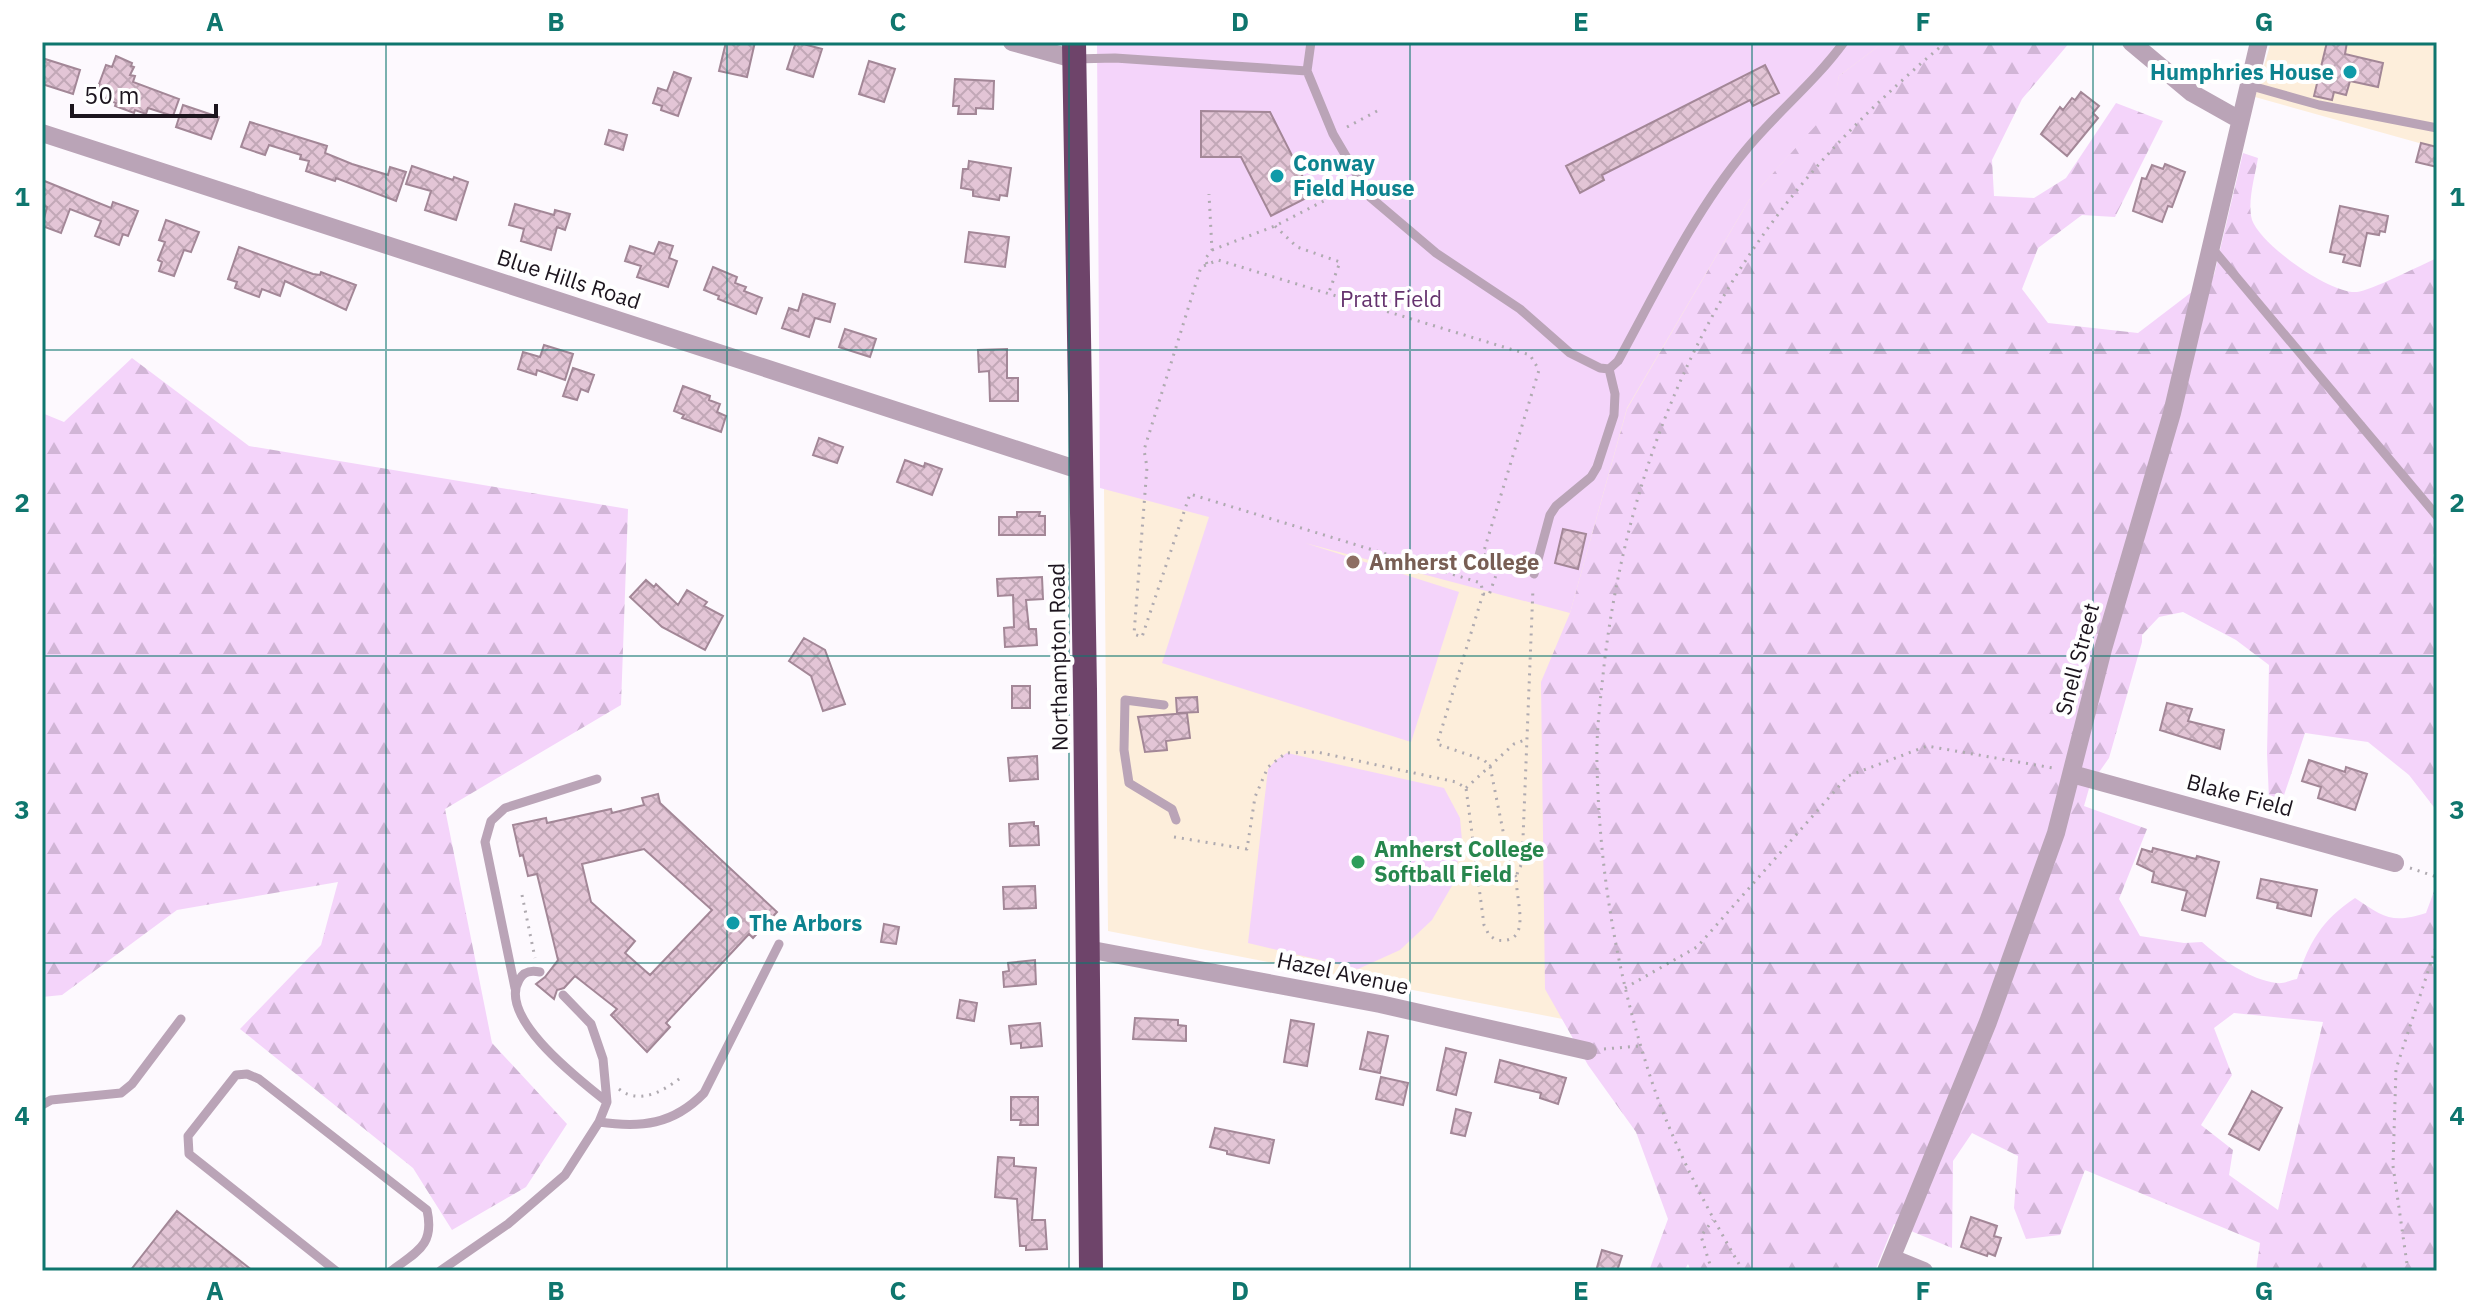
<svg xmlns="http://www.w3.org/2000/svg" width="2479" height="1313" font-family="'IBM Plex Sans',sans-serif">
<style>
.education{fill:#fdeedb}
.forest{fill:url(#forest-firs);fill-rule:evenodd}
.park{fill:#f4d4fa}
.building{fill:url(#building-cross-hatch);stroke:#a38797;stroke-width:2;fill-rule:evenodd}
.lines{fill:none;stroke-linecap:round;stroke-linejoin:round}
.path{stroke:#afaab0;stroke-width:3;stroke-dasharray:2 6;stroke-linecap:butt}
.lane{stroke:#baa4b7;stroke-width:9}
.street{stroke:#baa4b7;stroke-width:18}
.highway{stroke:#6e446a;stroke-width:24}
.grid{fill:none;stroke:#0f766e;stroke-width:2;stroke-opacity:0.55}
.culture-dot{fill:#0f9aa8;stroke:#fff;stroke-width:3}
.education-dot{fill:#8d6e63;stroke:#fff;stroke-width:3}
.leisure-dot{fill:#2e9e5b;stroke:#fff;stroke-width:3}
.labels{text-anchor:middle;stroke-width:8;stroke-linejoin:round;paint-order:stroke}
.culture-label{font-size:22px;font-weight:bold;fill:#0d838f;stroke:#fff;text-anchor:start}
.street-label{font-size:22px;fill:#1c151e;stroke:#fff}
.park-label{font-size:22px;fill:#65336e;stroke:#fff}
.education-label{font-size:22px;font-weight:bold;fill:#785e54;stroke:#fff;text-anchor:start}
.leisure-label{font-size:22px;font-weight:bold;fill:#27864d;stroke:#fff;text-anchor:start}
.neatline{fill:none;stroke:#0f766e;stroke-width:3}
.grid-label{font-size:26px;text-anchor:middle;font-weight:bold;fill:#0f766e}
</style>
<defs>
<pattern id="forest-firs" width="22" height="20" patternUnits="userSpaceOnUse" patternTransform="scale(2)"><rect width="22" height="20" fill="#f4d4fa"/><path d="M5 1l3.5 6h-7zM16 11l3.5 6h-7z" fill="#d1b5d6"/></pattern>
<pattern id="building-cross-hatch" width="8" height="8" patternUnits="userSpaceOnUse" patternTransform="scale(2)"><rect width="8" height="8" fill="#e3c5d6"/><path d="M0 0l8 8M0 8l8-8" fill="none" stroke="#c2a8b7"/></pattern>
</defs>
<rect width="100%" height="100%" fill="#fdf9fe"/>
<path class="education" d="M1100 42H1908L1573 1021 1108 931Z
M2271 42H2418L2437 47V148L2255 97Z"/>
<path class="forest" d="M1884 42H2070L2022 99 1992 160 1994 196 2034 198 2066 178 2116 103 2163 121 2115 217 2082 215 2038 248 2022 289 2048 323 2138 333 2214 275 2243 153 2258 158C2255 176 2247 202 2252 220 2261 245 2330 294 2357 292 2370 291 2421 265 2437 258V549L2433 555 2437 569V811L2409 775 2368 742 2305 733 2281 804 2269 799 2267 753 2269 665 2236 640 2183 612 2159 617 2142 635V642L2109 758 2090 785 2084 806 2147 829 2119 899 2140 936 2184 943 2202 942C2221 959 2250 980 2277 983 2283 984 2291 980 2297 979 2310 941 2321 921 2355 898 2383 917 2392 924 2426 913L2437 883V1271H2256L2260 1243 2085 1170 2060 1235 2026 1239 2014 1208 2018 1156 1972 1133 1953 1161 1952 1248 1894 1224 1875 1271H1691L1688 1264 1684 1271H1649L1668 1219 1636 1132 1588 1065 1545 989 1541 682 1570 613 1627 409 1749 200 1833 105 1839 76ZM2234 1013 2323 1022 2278 1210 2229 1175 2233 1150 2201 1125 2232 1075 2214 1028Z
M132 358 249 446 628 509 621 705 445 809 492 1043 567 1124 526 1187 452 1230 413 1168 240 1029 321 945 338 882 177 910 62 995 42 997V413L64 422Z"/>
<path class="park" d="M1097 42H1884L1839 76 1834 105 1749 200 1627 408 1570 613 1305 543 1459 592 1411 742 1162 663 1209 517 1100 488Z
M1287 753 1444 788 1460 818 1462 841 1453 884 1432 920 1400 950 1358 969 1248 943 1268 769 1276 760Z"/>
<path class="building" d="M726 42H755L747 77 719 71Z
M796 42 822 49 813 77 787 69Z
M2327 42H2347L2345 54 2383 63 2378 87 2350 81 2346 95 2334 92 2332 100 2314 96Z
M116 56 132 63 131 66 134 67 130 75 135 76 133 82 179 99 173 116 148 108 146 114 135 110 134 113 115 106 116 103 106 99 109 91 98 87 106 65 112 67Z
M42 58 80 70 73 94 42 84Z
M869 61 895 69 884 102 859 94Z
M1765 65 1779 93 1753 106 1750 100 1602 175 1604 180 1580 193 1566 166Z
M674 72 691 78 678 116 661 110 662 106 653 103 658 88 667 91Z
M955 79 994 81 993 109 976 108V114H958L959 106H953Z
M2081 92 2099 106 2093 113 2098 118 2067 156 2041 134 2060 107 2063 110 2072 98 2075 100Z
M183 105 219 117 211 139 176 127Z
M1201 111 1270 112 1312 195 1271 216 1241 157H1201Z
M250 122 327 146 325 153 352 164 388 175 390 167 406 172 396 201 336 178 335 181 306 171 309 161 300 159 301 155 269 145 265 155 241 147Z
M609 130 627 135 623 150 605 144Z
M2421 143 2437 147V167L2416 162Z
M969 161 1011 168 1007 196 1000 195 999 200 973 196V190L961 188 963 169H968Z
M2165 164 2185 172 2172 207 2168 206 2162 222 2133 211 2142 178 2146 179 2152 165 2163 169Z
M412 166 453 180 454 177 468 182 456 220 425 210 431 191 406 184Z
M42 180 111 208 113 202 138 211 128 236 123 234 119 245 95 236 101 221 70 209 61 233 42 226 47 207 42 205Z
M515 204 554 215 555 210 570 214 565 230 557 227 551 250 521 241 524 229 509 225Z
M2340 206 2388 216 2385 232 2380 231 2379 235 2367 233 2360 266 2343 262 2345 255 2330 252Z
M166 220 199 232 191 252 184 250 174 276 159 271 162 262 158 260 165 242 159 240Z
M969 232 1009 237 1005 267 965 262Z
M659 242 673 246 669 258 677 261 668 287 637 277 641 266 625 261 630 246 654 254Z
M239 247 313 274 320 275 321 272 356 285 346 310 285 281 280 296 262 289 259 297 235 288 237 282 228 279Z
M713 267 737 277 735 283 746 287 744 291 762 298 756 314 718 299 719 296 704 290Z
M803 294 835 304 830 322 815 318 809 337 782 328 789 308 798 311Z
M845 329 876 339 870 357 839 347Z
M544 345 573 354 565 380 537 370 536 375 518 369 523 352 540 357Z
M1007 349V378H1018V401H990L989 371 979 372 978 350Z
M573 368 594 375 588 392 581 389 577 400 563 396Z
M683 386 710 396 709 400 720 404 717 412 726 416 721 432 682 418 684 415 674 411Z
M819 438 843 447 837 463 813 455Z
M905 460 924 467 925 463 942 469 932 495 897 482Z
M1017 512H1040L1039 516H1045V535H999V517H1017Z
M1563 529 1586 534 1578 569 1555 563Z
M1042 577 1043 599 1026 600 1029 629H1036L1037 645 1005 647 1004 628 1014 627 1013 595 998 596 997 579Z
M646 580 654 587 656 584 678 605 687 590 707 602 704 606 723 616 705 650 662 627 630 597Z
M804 638 825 650 845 704 823 711 811 676 789 661Z
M1012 686H1030V708H1012Z
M1197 697 1198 712 1177 713 1176 698Z
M2167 703 2192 709 2188 721 2224 730 2220 749 2160 730Z
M1187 713 1190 738 1166 741 1167 750 1145 752 1138 717Z
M1037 756 1038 779 1010 781 1008 758Z
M2309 760 2345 772 2346 767 2367 774 2355 810 2318 798 2321 787 2302 781Z
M658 794 660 803 777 912 753 938 749 934 666 1023 670 1027 647 1052 611 1015 617 1009 575 976 564 988 557 990 554 999 536 984 545 977 558 960 537 874 528 876 523 855 520 856 513 825 546 818 547 823 611 809 612 813 644 805 642 798ZM644 849 712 910 650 975 625 953 635 941 591 902 582 864Z
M1034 822V826H1038L1039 845 1010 846 1009 824Z
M2153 848 2196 859 2197 856 2219 862 2205 916 2182 910 2187 891 2152 882 2154 872 2137 864 2142 849 2152 852Z
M2261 879 2317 890 2311 916 2277 908 2278 903 2257 898Z
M1035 886 1036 908 1004 909 1003 887Z
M884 924 899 927 896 944 881 942Z
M1035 960 1036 984 1004 987 1003 972 1009 971 1008 963Z
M960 1000 977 1003 974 1021 957 1018Z
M1135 1018 1178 1020V1025L1186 1026V1041L1133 1039Z
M1291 1020 1314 1024 1307 1066 1284 1062Z
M1040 1023 1042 1046 1021 1048V1043L1011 1044 1009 1026Z
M1368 1032 1388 1036 1380 1073 1360 1069Z
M1446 1048 1466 1053 1456 1095 1437 1090Z
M1500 1060 1566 1078 1558 1104 1540 1098 1541 1093 1495 1082Z
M1381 1077 1408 1083 1403 1105 1376 1099Z
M2252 1091 2282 1108 2259 1150 2229 1134Z
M1011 1097H1038V1125H1020L1021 1120H1011Z
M1456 1109 1471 1113 1465 1136 1451 1133Z
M1215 1128 1274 1140 1269 1163 1227 1154V1151L1210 1147Z
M998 1157 1014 1158V1166L1036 1168 1032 1220H1045L1047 1249 1026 1250V1246H1020L1017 1199 995 1197Z
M177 1211 253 1271H130Z
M1971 1217 1997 1226 1994 1236 2001 1238 1995 1256 1988 1253 1987 1256 1961 1247Z
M1602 1250 1622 1256 1617 1271H1596Z"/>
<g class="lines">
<path class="path" d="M1347 127 1379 110
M1275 226 1297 247 1340 262 1329 292
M1212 250 1275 226 1347 189
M1207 264 1205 259 1212 250 1209 194
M1483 594 1489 595 1501 561
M1466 788 1514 744 1527 739
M1174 837 1247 849 1255 797 1268 767 1286 753 1317 752 1456 782 1466 788 1484 925 1489 935 1496 940C1536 946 1513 895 1517 876 1517 872 1520 868 1522 863L1533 588
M2410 868 2437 877
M1516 877 1510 866 1490 766 1484 760 1437 744 1483 594 1481 583 1190 494 1142 637 1134 634 1147 467 1144 450 1201 267 1218 260 1530 355 1539 370 1483 554 1521 569
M522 895 535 958
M1625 988 1697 947 1848 776 1927 746 2053 768
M1604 1049 1640 1046
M619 1089C640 1106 665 1090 683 1076
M1712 1271 1701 1236 1713 1220
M1743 1271C1704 1204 1667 1134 1645 1060 1615 964 1599 864 1597 764 1596 734 1600 704 1603 675 1620 515 1675 354 1771 224 1821 155 1882 96 1946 42
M2408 1271 2393 1166 2396 1069 2437 944"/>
<path class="lane" d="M1074 59 1115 58 1307 71 1333 134 1370 197 1436 253 1520 309 1570 353 1600 368 1609 369 1618 361C1656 292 1694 212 1745 151 1776 113 1815 82 1844 42
M1307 71 1311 42
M2248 85 2319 105 2437 128
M2211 247 2437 516
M1534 574 1550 515 1556 506 1591 477 1597 467 1614 415 1615 394 1609 369
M1164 705 1125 700 1124 750 1129 783 1172 809 1176 820
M540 972C531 970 524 971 519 980 497 1018 581 1081 607 1102
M515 988 485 842 491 821 505 808 597 779
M42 1105 51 1100 121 1093 132 1084 181 1019
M599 1122C641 1128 673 1125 704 1093L779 944
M336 1271 189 1154 188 1136 236 1075 247 1074 259 1079 427 1210C435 1246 416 1252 391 1271
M440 1271 508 1224 565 1175 599 1122 607 1102 603 1059 591 1024 563 995"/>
<path class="street" d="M1012 42 1074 59
M2131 42 2192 93 2240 120
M42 133 1082 471
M2072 774 2395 863
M1087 949 1380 1004 1588 1051
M1892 1258 1924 1271
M1886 1271 1988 1022 2056 833 2103 649 2172 413 2259 42"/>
<path class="highway" d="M1074 42 1085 689 1091 1271"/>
</g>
<path class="grid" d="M386 42V1271M727 42V1271M1069 42V1271M1410 42V1271M1752 42V1271M2093 42V1271M42 350H2437M42 656H2437M42 963H2437"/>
<g class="culture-dot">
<circle cx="2350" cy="72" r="8"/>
<circle cx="1277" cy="176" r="8"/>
<circle cx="733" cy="923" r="8"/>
</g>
<circle class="education-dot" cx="1353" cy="562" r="8"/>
<circle class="leisure-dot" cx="1358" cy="862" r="8"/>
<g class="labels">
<g class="culture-label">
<text x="2334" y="80" text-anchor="end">Humphries House</text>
<text x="1293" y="171">Conway<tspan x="1293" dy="25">Field House</tspan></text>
<text x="749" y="931">The Arbors</text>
</g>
<g class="street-label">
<text transform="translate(569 279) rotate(18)" y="8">Blue Hills Road</text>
<text transform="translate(1058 657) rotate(-91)" y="8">Northampton Road</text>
<text transform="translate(2077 659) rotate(-75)" y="8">Snell Street</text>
<text transform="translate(2240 795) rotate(15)" y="8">Blake Field</text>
<text transform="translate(1343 973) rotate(12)" y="8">Hazel Avenue</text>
</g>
<g class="park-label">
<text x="1391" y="307">Pratt Field</text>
</g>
<g class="education-label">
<text x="1369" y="570">Amherst College</text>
</g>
<g class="leisure-label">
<text x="1374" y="857">Amherst College<tspan x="1374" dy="25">Softball Field</tspan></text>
</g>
</g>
<rect width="2479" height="1313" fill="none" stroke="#ffffff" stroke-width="88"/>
<path d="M72 104v12h144v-12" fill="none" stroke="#1c151e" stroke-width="4"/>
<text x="84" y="104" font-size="24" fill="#1c151e" stroke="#ffffff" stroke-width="6" paint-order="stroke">50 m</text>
<rect x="44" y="44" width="2391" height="1225" class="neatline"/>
<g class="grid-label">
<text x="215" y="31">A</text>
<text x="556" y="31">B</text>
<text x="898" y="31">C</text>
<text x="1240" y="31">D</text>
<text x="1581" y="31">E</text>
<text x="1923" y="31">F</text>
<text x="2264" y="31">G</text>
<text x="22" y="206">1</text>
<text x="2457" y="206">1</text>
<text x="22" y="512">2</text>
<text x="2457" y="512">2</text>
<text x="22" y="819">3</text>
<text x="2457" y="819">3</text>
<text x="22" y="1125">4</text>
<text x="2457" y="1125">4</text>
<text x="215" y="1300">A</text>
<text x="556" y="1300">B</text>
<text x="898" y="1300">C</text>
<text x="1240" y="1300">D</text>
<text x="1581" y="1300">E</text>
<text x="1923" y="1300">F</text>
<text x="2264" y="1300">G</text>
</g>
</svg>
